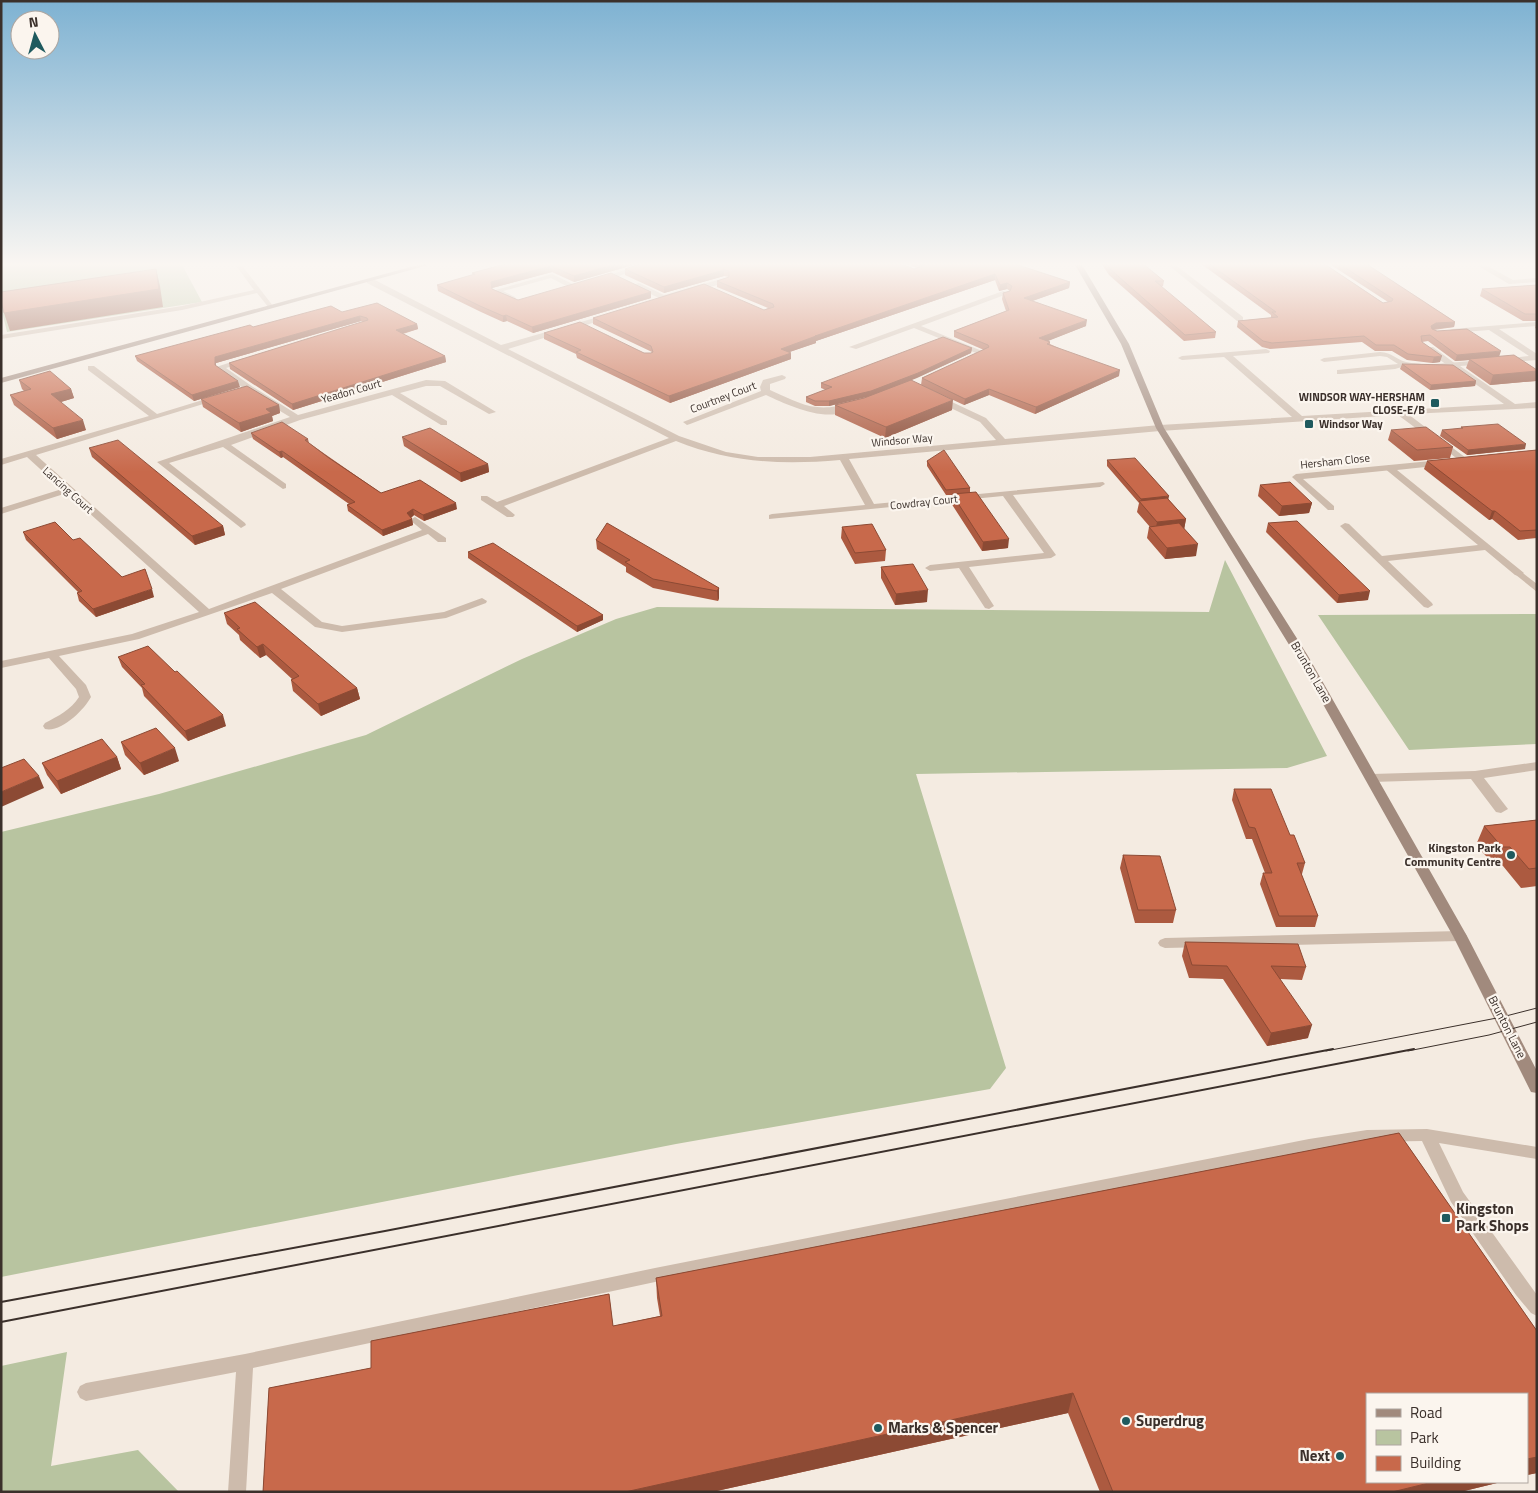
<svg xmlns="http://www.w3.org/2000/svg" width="1538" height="1493" font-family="'Titillium Web',sans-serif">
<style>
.green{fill:#b8c4a0}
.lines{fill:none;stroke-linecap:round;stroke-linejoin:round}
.lane{fill:#cdbbac;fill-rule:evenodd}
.street{fill:#cdbbac;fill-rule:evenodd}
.secondary{fill:#a18a7d;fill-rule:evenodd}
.tram-far1{stroke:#3b302b;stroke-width:1}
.tram{stroke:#3b302b;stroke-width:2}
.wall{fill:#ac5a40}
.shaded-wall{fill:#8c4a34}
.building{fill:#c8694b;stroke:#8c4a34}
.poi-dot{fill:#1f5a5e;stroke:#fbf5ee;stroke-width:2}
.labels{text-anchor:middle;stroke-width:4.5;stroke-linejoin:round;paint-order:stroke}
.far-street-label{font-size:11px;fill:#3b302b;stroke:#fbf5ee}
.far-poi-label{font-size:11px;font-weight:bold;fill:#3b302b;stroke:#fbf5ee;text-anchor:end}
.street-label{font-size:12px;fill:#3b302b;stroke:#fbf5ee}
.poi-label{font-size:12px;font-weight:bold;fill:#3b302b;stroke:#fbf5ee;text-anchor:end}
.near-poi-label{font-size:15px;font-weight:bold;fill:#3b302b;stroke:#fbf5ee;text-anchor:start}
</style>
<rect width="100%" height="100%" fill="#f4ebe1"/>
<path class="green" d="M1 263H181L202 302 7 332 1 307Z
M1225 560 1327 756 1287 768 916 774 1006 1068 990 1089 676 1144 1 1277V832L159 794 366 735 522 659 616 619 657 607 1209 612Z
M1537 614V744L1409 750 1318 615Z
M67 1352 51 1466 138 1450 179 1492H1V1366Z"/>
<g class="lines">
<path class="lane" d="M234 263H240L273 306V308H269L257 293 182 310 1 339V335L182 306 254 290Z
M1427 347H1433L1457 365 1450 367 1427 351Z
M1380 352C1393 353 1395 359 1406 362 1413 364 1420 362 1426 366L1422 368 1405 366 1395 369 1340 374H1337V370L1398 364 1387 357 1380 356 1324 362 1320 360 1324 358Z
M1389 465 1392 466V470L1303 479 1334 506V510H1328L1292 477 1296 474Z
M1519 570 1537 584V592L1516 575 1514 573Z
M1460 931 1465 933 1467 936 1465 939 1460 941 1165 948 1160 946 1158 943 1160 940 1165 938Z
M1427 1129 1537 1147V1159L1439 1143 1463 1192 1537 1295V1316L1531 1313 1516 1295 1451 1202 1422 1141 1367 1142 1309 1151 655 1282 253 1368 246 1492H228L236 1372 86 1401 80 1398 77 1392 80 1386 86 1383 245 1354 655 1268 1309 1139 1367 1130Z"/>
<path class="street" d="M646 263H657L601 282 594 280Z
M1073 263H1082L1078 265Z
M1166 263H1173L1243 317V321H1237Z
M1473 263H1482L1513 280 1537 278V282L1509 284Z
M552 274 579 287 572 289 551 278 503 291 515 297 516 299 512 301 492 291Z
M725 278H728V282L663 300 632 285 639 283 664 295Z
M367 279H373L501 345 612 313V317L508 349 679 436 726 452 758 457H810L996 440 980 422 934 400 933 398 937 395 986 418 1005 439 1160 425 1292 417 1224 357 1182 360 1178 358 1182 356 1266 349 1270 351 1269 353 1233 356 1302 416 1504 404 1451 367 1435 368 1431 366 1435 364 1484 360 1488 362 1487 364 1460 366 1515 404 1537 402V408L1408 414 1466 458 1468 460 1463 463 1398 415 1160 431 849 459 874 504 1103 482 1105 484 1100 487 1013 495 1056 555 1051 558 969 567 994 606 989 609 985 608 959 568 930 571 925 568 930 565 1044 553 1003 496 769 519V515L772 514 865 505 840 460C783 465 730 463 676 441L504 506 515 515 513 517H507L481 500V496H487L497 502 669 438 367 283Z
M1003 291 1010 293 921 326 987 353 975 360 968 358 976 353 914 328 856 349 849 347Z
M1537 322V326L1499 329 1537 354V360L1501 363 1500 361 1504 359 1529 356 1489 330 1452 333 1448 331 1452 329Z
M244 358 248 360 247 362 226 368 253 387 298 415 426 380 445 381 496 412 489 414 440 386H426L400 393 447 421V425H441L392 395 300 420 231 445 286 484V488L283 489 223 447 169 463 245 523 246 525 241 528 157 462 290 417 247 391 216 367Z
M88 366H94L157 414 219 395 223 398 36 455 209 609 422 530 410 520 415 517 446 538V542H438L428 534 281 589 322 622 342 626 444 612 482 598 487 601 486 603 446 618 342 632 315 627 272 593 139 639 59 656 86 685 91 697C84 710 61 733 45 729L43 726 45 723C58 716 71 710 79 697L76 689 49 658 1 668V661L132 634 199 612 67 493 1 514V508L62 489 27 457 1 465V459L149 416 88 370Z
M782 375 786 377 785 379 770 384V390C803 405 815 413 852 403L856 406C831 426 790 406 766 395L690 424 687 425 683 422 761 391 760 387 763 380Z
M1441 460 1446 463 1444 465 1397 470 1524 573 1519 576 1515 575 1485 550 1388 561 1432 603 1433 605 1428 608 1424 607 1340 526 1345 523 1349 524 1382 556 1478 545 1384 468 1389 465Z
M1537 762V770L1484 778 1508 809 1501 813 1496 812 1471 779 1372 782 1366 778 1372 774 1475 771Z"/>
<path class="secondary" d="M425 263H436L1 383V378Z
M1074 263H1081L1129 344 1164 428 1308 656 1467 936 1537 1071V1093L1531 1092 1453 936 1296 656 1156 428 1121 344Z"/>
<path class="tram-far1" d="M1326 1051 1502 1017 1537 1008
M1408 1051 1489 1035 1537 1022"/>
<path class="tram" d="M1 1302 385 1231 1333 1049
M1 1322 1414 1049"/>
</g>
<path class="wall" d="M509 263H640L574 282 552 272 492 288V289L518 300 651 292V298L533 333 507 321 503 322 481 312 438 291 437 285 473 275 472 273Z
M904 263H1012L1070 282 1069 288 1032 301 1086 326 1047 341 1050 342V344L1119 376 1035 414 989 395 964 405 921 385 922 378 984 350 954 337V331L1006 311 1002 299 1003 293 1010 291 1007 289 999 291 995 280 816 341V343L789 352 791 359 670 403 577 358 576 354 544 339V333L644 353H651L652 352 593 324V318L764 310 768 308 717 287V281L729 277 724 276 664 293 625 275V269H914L917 268Z
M1101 263H1142L1164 281 1163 286 1161 287 1216 332 1215 338 1184 341 1109 275Z
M1200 263H1323L1383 303 1388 302 1328 263H1372L1369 266 1455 322 1454 327 1434 330 1499 356 1537 370V377L1536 381 1490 385 1466 368 1469 360 1455 361 1428 341 1422 342 1440 362 1432 363 1407 360 1392 351H1375L1362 342 1270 349 1262 347 1237 327 1238 321 1271 318V315Z
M1537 285V321H1523L1480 296 1482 289Z
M342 312 417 324 418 329 403 334 445 356 446 362 293 410 230 369 229 363 363 322 361 321 216 363V366L240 387 194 401 137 361 135 356 253 327Z
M1537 321V329L1535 328Z
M972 348 971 353 911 380 952 410 885 438 835 415V405L864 398 869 396 829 406H815L806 402V397L826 390 821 388V383Z
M1402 364 1476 381 1475 386 1430 390 1400 369Z
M19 380 71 389 74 398 61 402 86 430 57 439 14 405 10 395 24 391 22 389Z
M201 399 279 405 280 413 272 416 273 421 241 432 203 407Z
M1461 427 1525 449 1467 455 1440 436 1442 430 1461 429Z
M1391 430 1453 447 1450 458 1414 461 1388 440Z
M251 433 308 439 309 443 381 493 457 509 424 521 414 515 411 518 412 519 413 525 383 536 348 511 347 505 349 504 283 457 281 458 253 439Z
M402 437 488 464 489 472 461 482 404 446Z
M89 448 223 526 225 535 195 545 92 457Z
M1537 450V538L1518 540 1492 519 1489 520 1424 469 1427 461Z
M1107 460 1169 500 1186 519 1184 529 1196 556 1165 559 1147 538 1149 527H1150L1137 512 1139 503 1107 466Z
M927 461 970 488V492L1008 548 982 551 951 503 952 495H946L927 466Z
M1260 485 1312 503 1309 513 1279 516 1258 496Z
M1268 523 1368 600 1337 603 1266 532Z
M842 527 886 550 885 561 855 564 841 538Z
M23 532 73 540 122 577 154 597 96 617 79 601 77 593 78 592 26 540Z
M596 540 719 588V598L718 601 653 588 626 572V567L597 549Z
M468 552 603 615V620L577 632 468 558Z
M881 567 927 602 895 605 881 578Z
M224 613 357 688 360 699 321 716 293 691 291 680 292 679 266 655 260 658 240 640 239 635 227 624Z
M118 657 226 726 188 741 144 696 142 688 122 667Z
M121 742 179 761 144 775 125 755Z
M117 757 121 769 61 794 47 775 42 763Z
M1234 789 1290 835 1305 863 1302 874H1301L1318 916 1315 927H1276L1260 884 1263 873H1265L1252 839H1246L1232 800Z
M1537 820V886L1521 888 1503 866H1495L1476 845 1484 826Z
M1123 855 1176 910 1173 923H1135L1120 868Z
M1185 942 1306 967 1302 980 1280 979 1308 1038 1267 1046 1223 979 1189 978 1182 956Z
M1399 1133 1537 1331V1473L1527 1475V1394H1367V1482H1501L1460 1492H1100L1068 1413 712 1492H263L269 1388 371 1368V1341L609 1294 613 1326 660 1316 657 1298 656 1278Z"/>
<path class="shaded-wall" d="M620 263H640L574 282V276Z
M551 266 552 272 492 288 491 282Z
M156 269 160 286 163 307 10 331 4 313Z
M724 270V276L664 293V287Z
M995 274V280L816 341V343L781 355V349L815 336Z
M1070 282 1069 288 1024 304V298Z
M1007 283V289L999 291 1000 285Z
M651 292V298L533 333 532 327Z
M506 315 507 321 503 322V316Z
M360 316 361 321 216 363V371L215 365V357Z
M1087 320 1086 326 1038 345 1039 338Z
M1455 322 1454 327 1434 329 1429 332 1431 326 1436 323Z
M417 324 418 329 397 335 396 330Z
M972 348 971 353 917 378 871 396 829 406V401Z
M1501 351 1499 357 1469 359V360L1455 361 1457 355Z
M791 353V359L670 403 669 396Z
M445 356 446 362 293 410 292 404Z
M1442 356 1440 362 1432 363 1434 357Z
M1120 370 1119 376 1035 414 1036 407Z
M1537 371V377L1536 381 1490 385 1493 375Z
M238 381 240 387 194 401 192 395Z
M1476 381 1475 386 1430 390 1431 385Z
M71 389 74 398 54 404 51 394Z
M989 389V395L964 405 965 399Z
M953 400 952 410 885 438 886 427Z
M279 405 280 413 272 416 273 421 241 432 239 423 266 409Z
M83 420 86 430 57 439 53 428Z
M1526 444 1525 449 1467 455 1468 450Z
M282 451 283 457 281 458 279 452Z
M488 464 489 472 461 482 460 473Z
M1169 496 1168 501 1140 503 1141 499Z
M456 503 457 509 424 521 423 515Z
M1312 503 1309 513 1279 516 1282 506Z
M413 509 414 515 408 520 407 513Z
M1492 511H1495L1492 519 1489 520Z
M412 519 413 525 383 536 382 530Z
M1186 519 1184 530 1155 533 1157 522Z
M223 526 225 535 195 545 192 536Z
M1009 539 1008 548 982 551 983 542Z
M1198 544 1196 556 1165 559 1167 548Z
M719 588V598L718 601 717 591Z
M152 589 154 597 96 617 93 609Z
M928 590 927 602 895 605 896 594Z
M1370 591 1368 600 1337 603 1339 595Z
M603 615V620L577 632V626Z
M263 644 266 655 260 658 257 647Z
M357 688 360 699 321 716 318 704Z
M223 715 226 726 188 741 185 731Z
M175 748 179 761 144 775 140 763Z
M117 757 121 769 61 794 57 781Z
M39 776 44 788 1 807V792Z
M1312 1025 1308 1038 1267 1046 1271 1033Z
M1073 1393 1068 1413 712 1492H625Z
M1537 1457V1473L1527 1475V1459Z
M1433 1482H1501L1460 1492H1392Z"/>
<path class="building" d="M509 263H620L574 276 551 266 491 282 492 289 518 300 611 273 651 292 532 327 506 315 503 316 480 306 437 285 475 274 472 273Z
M643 263H899L914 269 923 266 922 263H920H1012L1070 282 1024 298 1087 320 1039 338 1050 342 1047 344 1120 370 1036 407 989 389 965 399 922 378 989 347 988 345 954 331 1009 310 1003 293 1010 291 1012 286 1007 283 1000 285 995 274 815 336H816L781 349 791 353 669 396 576 352 581 350 544 333 580 322 644 353H651L653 352 651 346 593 318 704 284 764 310 774 307 773 304 717 281 729 277V271L724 270 664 287 625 269Z
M1106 263H1142L1164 281H1155L1216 332 1185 335 1110 269Z
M1208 263H1323L1383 303 1392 301 1393 299 1338 263H1370L1368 265 1455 322 1436 323 1431 326 1432 329 1437 331 1467 329 1501 351 1457 355 1430 335 1421 336 1422 342 1442 356 1434 357 1408 354 1394 345H1376L1364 336 1272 343 1263 341 1238 321 1278 317 1272 312H1276Z
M156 269 159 289 4 313 1 301V292Z
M1537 285V314H1525L1482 289Z
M377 303 417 324 396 330 445 356 292 404 229 363 368 320 367 318 360 316 215 357V365L238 381 192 395 135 356 250 325 253 327 331 306 342 312Z
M943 337 972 348 918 373 871 391 829 401H815L806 397 832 387 821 383Z
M1514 355 1537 370V371L1493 375 1469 359Z
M1402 364 1453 365 1476 381 1431 385Z
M50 371 71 389 51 394 83 420 53 428 10 395 31 389 19 380Z
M911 380 953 400 886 427 835 405 864 398Z
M247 386 279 405 266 409 271 413 239 423 201 399Z
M282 422 308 439 305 440 329 458 381 493 420 480 456 503 423 515 413 509 407 513 412 519 382 530 347 505 355 502 282 451 279 452 251 433Z
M1498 424 1526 444 1468 450 1442 430 1463 428 1461 427Z
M1426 427 1453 447 1417 450 1391 430Z
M430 428 488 464 460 473 402 437Z
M118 440 223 526 192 536 89 448Z
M944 450 970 488 946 490 927 461Z
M1537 450V530L1520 531 1495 511H1492L1427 461Z
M1135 458 1169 496 1141 499 1107 460Z
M1290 482 1312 503 1282 506 1260 485Z
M976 492 1009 539 983 542 952 494Z
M1167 498 1186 519 1157 522 1139 501Z
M1297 521 1370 591 1339 595 1268 523Z
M55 522 73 540 80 538 122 577 145 569 152 589 93 609 77 593 82 591 23 532Z
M607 523 719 588 717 591 653 579 625 562 630 560 596 540Z
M1179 523 1198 544 1167 548 1149 527Z
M872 524 886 550 855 553 842 527Z
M493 543 603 615 577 626 468 552Z
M913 564 928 590 896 594 881 567Z
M255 602 357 688 318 704 291 680 299 676 263 644 257 647 237 629 240 628 224 613Z
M148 646 175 672 177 671 223 715 185 731 141 685 145 684 118 657Z
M156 728 175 748 140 763 121 742Z
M102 739 117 757 57 781 42 763Z
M24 759 39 776 1 792V768Z
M1234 789H1271L1290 835H1294L1305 863H1297L1318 916H1279L1263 873H1272L1255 828 1249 827Z
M1537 820V868L1529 869 1510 847H1502L1484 826Z
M1123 855 1160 856 1176 910H1138Z
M1185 942 1298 944 1306 967 1271 966 1312 1025 1271 1033 1227 966 1192 965Z
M1399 1133 1537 1331V1457L1527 1459V1394H1367V1482H1433L1392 1492H1113L1073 1393 625 1492H263L269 1388 371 1368V1341L609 1294 613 1326 662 1316 656 1278Z"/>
<linearGradient id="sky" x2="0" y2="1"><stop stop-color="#7eb2d2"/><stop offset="0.56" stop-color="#faf6f2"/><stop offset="1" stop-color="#faf6f2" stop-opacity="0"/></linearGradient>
<rect width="1538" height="472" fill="url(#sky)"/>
<g class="poi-dot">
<rect x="1430" y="398" width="10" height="10" rx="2.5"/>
<rect x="1304" y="419" width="10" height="10" rx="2.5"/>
<circle cx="1511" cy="855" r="5"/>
<rect x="1441" y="1213" width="10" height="10" rx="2.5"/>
<circle cx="1126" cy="1421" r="5"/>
<circle cx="878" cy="1428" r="5"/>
<circle cx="1340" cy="1456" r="5"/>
</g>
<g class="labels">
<g class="far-street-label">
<text transform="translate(351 391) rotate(-16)" y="4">Yeadon Court</text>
<text transform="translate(723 397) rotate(-21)" y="4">Courtney Court</text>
<text transform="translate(902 440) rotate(-5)" y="4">Windsor Way</text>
<text transform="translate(1335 461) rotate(-6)" y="4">Hersham Close</text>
<text transform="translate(68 490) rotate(42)" y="4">Lancing Court</text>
<text transform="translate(924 502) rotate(-6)" y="4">Cowdray Court</text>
</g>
<g class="far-poi-label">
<text x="1425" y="401">WINDSOR WAY-HERSHAM<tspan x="1425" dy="13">CLOSE-E/B</tspan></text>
<text x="1319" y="428" text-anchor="start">Windsor Way</text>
</g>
<g class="street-label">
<text transform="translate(1311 672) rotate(60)" y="4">Brunton Lane</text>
<text transform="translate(1507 1027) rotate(63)" y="4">Brunton Lane</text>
</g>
<g class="poi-label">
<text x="1501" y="852">Kingston Park<tspan x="1501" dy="14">Community Centre</tspan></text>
</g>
<g class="near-poi-label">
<text x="1456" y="1214">Kingston<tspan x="1456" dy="17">Park Shops</tspan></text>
<text x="1136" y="1426">Superdrug</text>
<text x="888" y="1433">Marks &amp; Spencer</text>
<text x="1330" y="1461" text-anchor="end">Next</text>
</g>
</g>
<rect width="1538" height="1493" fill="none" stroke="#3b302b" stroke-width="5"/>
<rect x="1366" y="1393" width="162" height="90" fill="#fbf5ee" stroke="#aea6a0"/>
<rect x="1376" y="1409" width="25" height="8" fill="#a18a7d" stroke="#aea6a0"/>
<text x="1410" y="1418" font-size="15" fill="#3b302b">Road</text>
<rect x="1376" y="1430" width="25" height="15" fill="#b8c4a0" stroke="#aea6a0"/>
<text x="1410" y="1443" font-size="15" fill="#3b302b">Park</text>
<rect x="1376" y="1456" width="25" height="15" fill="#c8694b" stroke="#aea6a0"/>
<text x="1410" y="1468" font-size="15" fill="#3b302b">Building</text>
<g transform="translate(35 35) rotate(354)"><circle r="24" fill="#fbf5ee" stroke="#aea6a0"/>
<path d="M0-4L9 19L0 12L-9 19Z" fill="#1f5a5e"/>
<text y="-8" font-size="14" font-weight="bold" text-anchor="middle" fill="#3b302b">N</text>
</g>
</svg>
